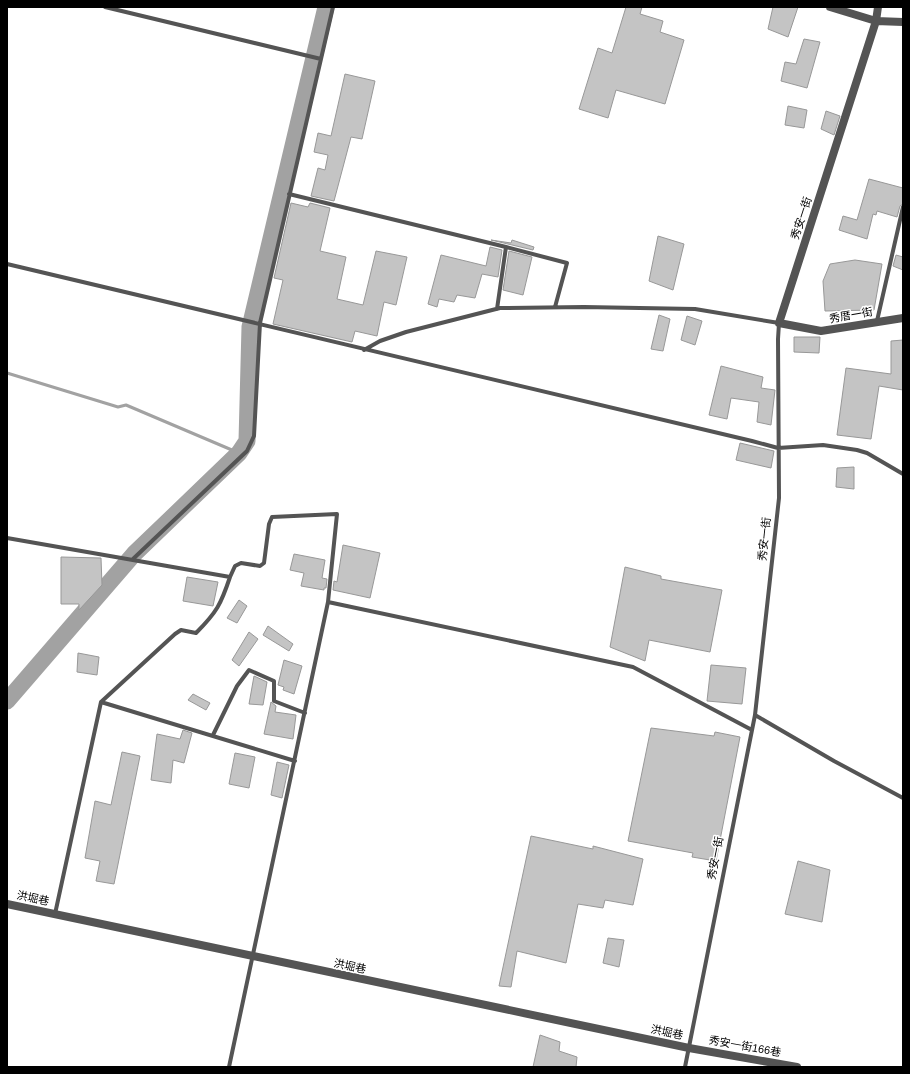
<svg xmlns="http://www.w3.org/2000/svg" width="910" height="1074" font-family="Arial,'Noto Sans TC',sans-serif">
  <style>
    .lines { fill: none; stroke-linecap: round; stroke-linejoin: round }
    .stream { stroke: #a2a2a2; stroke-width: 3 }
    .river { stroke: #a2a2a2; stroke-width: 17 }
    .building { fill: #c4c4c4; stroke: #989898 }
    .service { stroke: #545454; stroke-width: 4 }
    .tertiary { stroke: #545454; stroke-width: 8 }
    .labels { text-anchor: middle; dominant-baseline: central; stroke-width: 3; stroke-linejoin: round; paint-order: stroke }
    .street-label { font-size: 11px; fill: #000; stroke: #fff }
  </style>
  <rect width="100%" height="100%" fill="#fff"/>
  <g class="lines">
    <path class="stream" d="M 7,373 L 118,407 L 126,405 L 239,453"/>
    <path class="river" d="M 7,701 L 134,554 L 239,453 L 247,441 L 250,327 L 326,7"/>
  </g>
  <path class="building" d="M 626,7 L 642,7 L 640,14 L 663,21 L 660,32 L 684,40 L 665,104 L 616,90 L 608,118 L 579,109 L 598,48 L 612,53 Z
    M 773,7 L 798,7 L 788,37 L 768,29 Z
    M 804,39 L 820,42 L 807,88 L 781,81 L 785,62 L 796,64 Z
    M 345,74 L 375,81 L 362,139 L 351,137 L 334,201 L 311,196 L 318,168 L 325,170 L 328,155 L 314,152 L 318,133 L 331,136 Z
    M 788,106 L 807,110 L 804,128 L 785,125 Z
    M 826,111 L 840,116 L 834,135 L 821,129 Z
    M 869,179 L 903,188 L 903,204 L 900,206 L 897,217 L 877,211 L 876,215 L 873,214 L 867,239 L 839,230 L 843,216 L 857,220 Z
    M 291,203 L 308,207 L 310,203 L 330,208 L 320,251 L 346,257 L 337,299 L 363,305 L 376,251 L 407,257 L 396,305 L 384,302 L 377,336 L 355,331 L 352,342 L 273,324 L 283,280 L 274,278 Z
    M 658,236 L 684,244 L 673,290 L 649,281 Z
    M 491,240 L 511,243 L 512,240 L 534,247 L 533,250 Z
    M 490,247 L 502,250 L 498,277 L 482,274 L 475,298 L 457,295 L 454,302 L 439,299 L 437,307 L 428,304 L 441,255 L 486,266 Z
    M 509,251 L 532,257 L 523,295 L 503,290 Z
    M 896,255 L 903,257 L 903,270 L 893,266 Z
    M 855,260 L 882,264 L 874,310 L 825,311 L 823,281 L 830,264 Z
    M 659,315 L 670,319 L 663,351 L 651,349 Z
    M 687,316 L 702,321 L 695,345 L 681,340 Z
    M 794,337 L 820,337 L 819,353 L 794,352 Z
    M 903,340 L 903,390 L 879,386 L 871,439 L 837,435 L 846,368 L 891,374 L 891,341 Z
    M 721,366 L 763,377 L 761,388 L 775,390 L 771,425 L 757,422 L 759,402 L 731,398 L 727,419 L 709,415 Z
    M 740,443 L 774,451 L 771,468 L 736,460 Z
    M 854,467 L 854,489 L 836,487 L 837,468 Z
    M 343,545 L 380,553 L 370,598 L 333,590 L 334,581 L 337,582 Z
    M 294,554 L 325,560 L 322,578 L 327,579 L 326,588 L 324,588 L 324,590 L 301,586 L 304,573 L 290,570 Z
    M 61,557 L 101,558 L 102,585 L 79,610 L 79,604 L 61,604 Z
    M 625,567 L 661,576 L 661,579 L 722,590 L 710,652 L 649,640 L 645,661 L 610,647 Z
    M 187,577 L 218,582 L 213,606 L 183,601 Z
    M 239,600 L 247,606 L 237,623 L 227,618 Z
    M 268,626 L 293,644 L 289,651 L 263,635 Z
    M 249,632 L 258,639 L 239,666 L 232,660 Z
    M 78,653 L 99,657 L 97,675 L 77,672 Z
    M 284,660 L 302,666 L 294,694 L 283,690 L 284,687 L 278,685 Z
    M 711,665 L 746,668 L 742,704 L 707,701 Z
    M 254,676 L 267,682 L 263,705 L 249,704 Z
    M 193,694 L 210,703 L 206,710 L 188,700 Z
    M 271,702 L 276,706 L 275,712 L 296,715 L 293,739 L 264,734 Z
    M 651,728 L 714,736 L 715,732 L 740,737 L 716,861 L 692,857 L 693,853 L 628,841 Z
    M 183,730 L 192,733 L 184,763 L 173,760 L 171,783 L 151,780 L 157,734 L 180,739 Z
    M 122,752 L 140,756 L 114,884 L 96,881 L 100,861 L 85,858 L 95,801 L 111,805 Z
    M 235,753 L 255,757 L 249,788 L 229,784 Z
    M 277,762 L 289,765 L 282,798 L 271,795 Z
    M 531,836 L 593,849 L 593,846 L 643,859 L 633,905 L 605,900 L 603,908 L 578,904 L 566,963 L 517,951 L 511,987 L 499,986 Z
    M 798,861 L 830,870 L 822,922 L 785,914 Z
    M 608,938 L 624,940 L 619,967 L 603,963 Z
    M 540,1035 L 560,1042 L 559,1051 L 577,1057 L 576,1067 L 533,1067 Z"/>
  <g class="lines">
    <path class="service" d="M 105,7 L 321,59
      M 289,194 L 506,247 L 497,309
      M 506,247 L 567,263 L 555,307
      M 7,264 L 752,441 L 778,448 L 823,445 L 857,450 L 867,453 L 903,474
      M 877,321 L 903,207
      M 364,350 L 380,341 L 406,332 L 500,308 L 584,307 L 695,309 L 779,323 L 778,339 L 779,498 L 755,715 L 685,1067
      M 7,538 L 230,577 L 235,566 L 241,563 L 260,566 L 264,563 L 269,524 L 272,517 L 337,514 L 328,602 L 229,1067
      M 133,559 L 247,451 L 254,436 L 260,323 L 333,7
      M 328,602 L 633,667 L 752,730
      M 101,702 L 295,761
      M 755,715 L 834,761 L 903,798
      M 213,735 L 237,686 L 249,670 L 274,681 L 274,701 L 305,713
      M 55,914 L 101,702 L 175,634 L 181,630 L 196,633 C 217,612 221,604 230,577"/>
    <path class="tertiary" d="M 830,7 L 876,21 L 903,22
      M 878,7 L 876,21 L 779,323 L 821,331 L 903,318
      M 7,904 L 689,1048 L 797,1067"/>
  </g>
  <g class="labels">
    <g class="street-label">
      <text transform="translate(801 218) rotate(-72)">秀安一街</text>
      <text transform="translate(851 315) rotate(-10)">秀厝一街</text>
      <text transform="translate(764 539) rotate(-84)">秀安一街</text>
      <text transform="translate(715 858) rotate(-79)">秀安一街</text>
      <text transform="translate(33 898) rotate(12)">洪堀巷</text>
      <text transform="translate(350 966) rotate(12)">洪堀巷</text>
      <text transform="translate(667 1032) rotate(12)">洪堀巷</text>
      <text transform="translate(745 1046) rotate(10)">秀安一街166巷</text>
    </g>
  </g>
  <rect width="910" height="1074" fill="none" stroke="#000000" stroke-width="16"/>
</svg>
